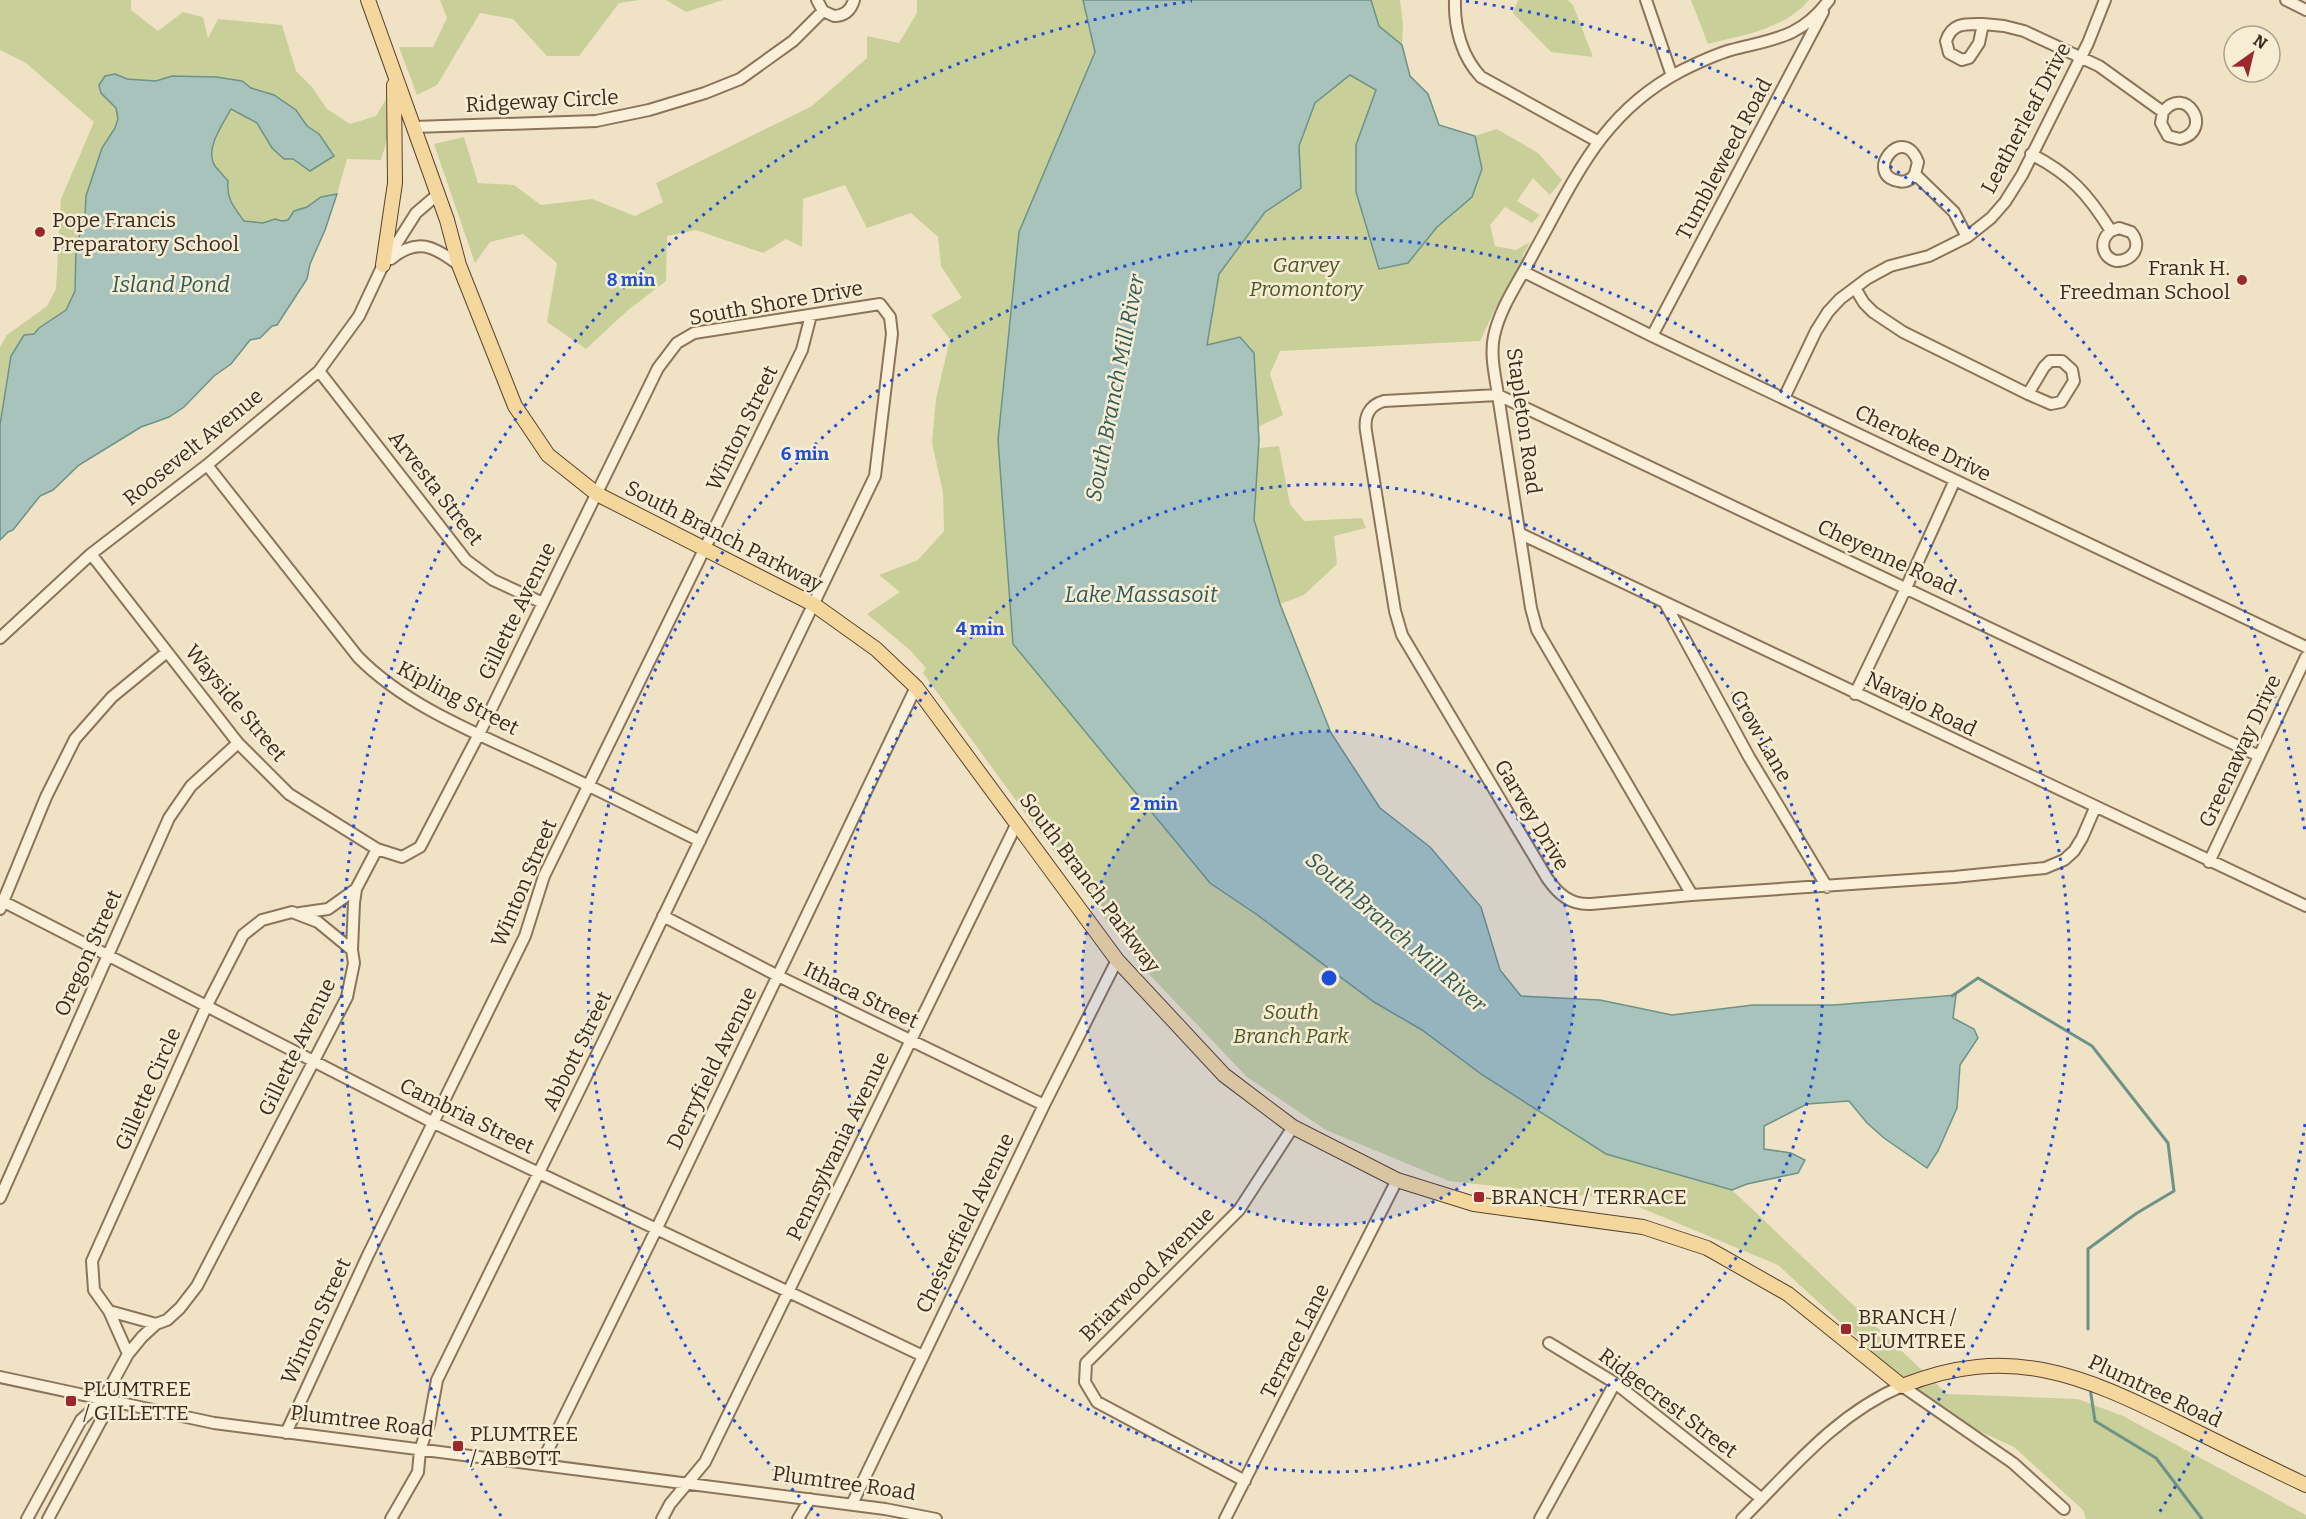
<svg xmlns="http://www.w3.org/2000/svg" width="2306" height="1519" font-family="Bitter,serif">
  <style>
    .green { fill: #c9cf99 }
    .water { fill: #a7c3bb; stroke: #6d9288; stroke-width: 1.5 }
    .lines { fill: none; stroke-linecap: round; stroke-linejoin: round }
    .stream { stroke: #6d9288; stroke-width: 3 }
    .minor-casing { stroke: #8c745a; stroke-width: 14 }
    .major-casing { stroke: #5a422f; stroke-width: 16 }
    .minor { stroke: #faf0d9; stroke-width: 10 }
    .major { stroke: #f4d79d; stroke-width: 14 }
    .ring { fill: none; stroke: #1d4ed8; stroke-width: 3; stroke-dasharray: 3 6 }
    .poi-dot { fill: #9d282b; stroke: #f7edd5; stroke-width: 2 }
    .labels { text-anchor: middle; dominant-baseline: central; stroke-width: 5; stroke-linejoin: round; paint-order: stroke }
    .street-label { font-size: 21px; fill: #3c2c1f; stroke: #f7edd5 }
    .poi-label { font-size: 21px; fill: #3c2c1f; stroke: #f7edd5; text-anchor: start }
    .park-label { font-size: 21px; font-style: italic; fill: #4c5925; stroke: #f7edd5 }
    .water-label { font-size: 22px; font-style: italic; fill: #2e5c58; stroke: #f7edd5 }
    .centre { fill: #1d4ed8; stroke: #f7edd5; stroke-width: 3 }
    .ring-label { font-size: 18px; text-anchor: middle; font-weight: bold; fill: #1d4ed8; stroke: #f7edd5; stroke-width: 5; stroke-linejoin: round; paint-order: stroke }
  </style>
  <rect width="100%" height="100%" fill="#f0e3c5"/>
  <path class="green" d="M 0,0 L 131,0 L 131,10 L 158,31 L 183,12 L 203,17 L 208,38 L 218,19 L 282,25 L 296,71 L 312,87 L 327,109 L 350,124 L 376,116 L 386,99 L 388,137 L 381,160 L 347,159 L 337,194 L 321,197 L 307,207 L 294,211 L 288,220 L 282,221 L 275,219 L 263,223 L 244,221 C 234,206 227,199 228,181 C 224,176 218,171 215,166 C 204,149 223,124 231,109 L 257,123 L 272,148 L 284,159 L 319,134 L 307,126 L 296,110 L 274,95 L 251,88 L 242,81 L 216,77 L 172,76 L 156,81 L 127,79 L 115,74 L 101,93 L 116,108 L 118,119 L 115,128 L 102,148 L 86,196 L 85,216 L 76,248 L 75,291 L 66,310 L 39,328 L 34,334 L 0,425 L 0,347 L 7,335 L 47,306 L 56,289 L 61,199 L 94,122 L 26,63 L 0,50 Z
    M 440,0 L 640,0 L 619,3 L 579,56 L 547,56 L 513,19 L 480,13 L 437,85 L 417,95 L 399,47 L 433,47 L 447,18 Z
    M 666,0 L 723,0 L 686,12 Z
    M 917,0 L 1083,0 L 1095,52 L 1019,232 L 998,440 L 1013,644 L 1210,883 L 1256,914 L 1374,1002 L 1423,1030 L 1481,1074 L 1606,1154 L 1732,1190 L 1947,1394 L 2078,1399 L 2123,1416 L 2306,1515 L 2306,1519 L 2086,1519 L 2083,1510 L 2014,1447 L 1939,1413 L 1778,1265 L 1622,1200 L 1449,1181 L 1326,1130 L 1247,1077 L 1145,970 L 1039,832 L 923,673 L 926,668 L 911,651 L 867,614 L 900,592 L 879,575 L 918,560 L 944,531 L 943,492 L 932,443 L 936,399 L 950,339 L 931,315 L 962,298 L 941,266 L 938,237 L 911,213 L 867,228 L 845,185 L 803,199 L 802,247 L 786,239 L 763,253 L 696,230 L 667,236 L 666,281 L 627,311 L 586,349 L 547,322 L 557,263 L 523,234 L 490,242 L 475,263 L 434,144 L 464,137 L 478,183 L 514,185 L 541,205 L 592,199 L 635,216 L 663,202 L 656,183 L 812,106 L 867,58 L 867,36 L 899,43 L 917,13 Z
    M 1371,0 L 1400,0 L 1403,24 L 1402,45 L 1379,26 Z
    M 1518,0 L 1568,0 L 1573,5 L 1593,57 L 1551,52 L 1513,13 Z
    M 1691,0 L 1809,0 C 1785,29 1743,35 1708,44 Z
    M 1350,75 L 1376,90 L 1356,145 L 1408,263 L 1437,227 L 1472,197 L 1482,169 L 1475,136 L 1497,129 L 1538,153 L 1562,180 L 1550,195 L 1533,178 L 1517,201 L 1540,215 L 1532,223 L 1505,207 L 1490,225 L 1495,246 L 1516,250 L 1530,242 L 1522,257 L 1527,260 L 1494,311 L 1480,341 L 1280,351 L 1270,374 L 1283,415 L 1258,427 L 1254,353 L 1207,345 L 1219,274 L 1265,212 L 1301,188 L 1299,146 L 1315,103 Z
    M 1279,446 L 1290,504 L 1304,521 L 1362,518 L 1366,528 L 1334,536 L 1337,564 L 1304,595 L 1280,604 L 1254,520 L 1259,448 Z"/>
  <path class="water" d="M 1083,0 L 1371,0 L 1379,26 L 1402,45 L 1410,76 L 1428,94 L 1439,125 L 1475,136 L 1482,169 L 1472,197 L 1437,227 L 1408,263 L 1379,269 L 1356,192 L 1356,145 L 1376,90 L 1350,75 L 1315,103 L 1299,146 L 1301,188 L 1265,212 L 1219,274 L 1207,345 L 1240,337 L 1254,353 L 1259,440 L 1254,520 L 1280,604 L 1331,733 L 1380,808 L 1430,847 L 1481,907 L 1500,970 L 1521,996 L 1600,1000 L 1672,1015 L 1753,1005 L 1834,1005 L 1956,995 L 1953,1018 L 1974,1029 L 1978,1038 L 1960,1065 L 1957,1108 L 1938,1151 L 1927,1168 L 1884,1138 L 1867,1123 L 1849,1101 L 1807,1104 L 1764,1126 L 1764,1149 L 1791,1153 L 1805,1160 L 1798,1173 L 1747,1184 L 1732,1190 L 1606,1154 L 1481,1074 L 1422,1030 L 1374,1002 L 1256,914 L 1210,883 L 1013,644 L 998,440 L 1019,232 L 1095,52 Z
    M 115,74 L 127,79 L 156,81 L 172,76 L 216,77 L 242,81 L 251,88 L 274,95 L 296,110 L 307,126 L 319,134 L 334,156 L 310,171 L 293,159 L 284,159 L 272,148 L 257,123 L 231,109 C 223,124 204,149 215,166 C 219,171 224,176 228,181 C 226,199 234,207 244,221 L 263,223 L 275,219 L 282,221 L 288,220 L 294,211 L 307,207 L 321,197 L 337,194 L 325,230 L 310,264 L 307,279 L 277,325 L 272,326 L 260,338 L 250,340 L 231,364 L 214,376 L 184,407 L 169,417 L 141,427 L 79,465 L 53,490 L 40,496 L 13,530 L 8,532 L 0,540 L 0,425 L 11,356 L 24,335 L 34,334 L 39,328 L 66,310 L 75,291 L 76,248 L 85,216 L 86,196 L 102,148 L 115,128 L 118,119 L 116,108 L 101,93 L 99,85 L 105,76 Z"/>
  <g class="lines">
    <path class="stream" d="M 1952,996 L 1978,978 L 2092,1046 L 2168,1143 L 2174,1191 L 2137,1213 L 2088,1249 L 2088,1329
      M 2090,1388 L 2095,1421 L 2156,1458 L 2202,1519"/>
    <g class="minor-casing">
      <path id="minor" d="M 817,0 L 823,11 L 834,16 C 845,16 851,10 854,0
        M 1455,0 C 1454,28 1462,57 1481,77 L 1597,141
        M 1646,0 L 1672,76
        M 2286,0 L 2306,10
        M 1983,24 C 1967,24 1952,22 1946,41 L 1949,53 L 1962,60 L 1969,58 L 1979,43 L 1983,24 L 2004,26 L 2024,31 L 2099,66 L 2163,112 C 2185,83 2215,130 2180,139 L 2168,136 L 2161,123 L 2163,112
        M 414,127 L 596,121 L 649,110 L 705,93 L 740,79 L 793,41 L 823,11
        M 2031,154 C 2070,174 2088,194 2111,231 L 2119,228 L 2131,232 C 2143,246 2133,261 2116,261 C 2101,257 2099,240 2111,231
        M 1915,174 L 1918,162 C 1903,122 1863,174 1898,181 C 1905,183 1911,180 1915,174 L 1954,212 L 1967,237
        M 391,259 C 417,237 434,246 459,265
        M 1524,272 L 1652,336 L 2306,647
        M 1855,288 L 1864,303 L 1873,312 L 1903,332 L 2028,394 L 2044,367 L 2050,361 L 2062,361 L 2072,370 L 2074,381 L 2061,402 L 2051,404 L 2028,394
        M 1652,336 L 1823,12
        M 319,371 L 466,560 L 493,580 L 543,603
        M 1784,398 L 1816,331 L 1828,312 L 1840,299 L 1868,278 L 1890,266 L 1929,256 L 1967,237 L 1991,218 L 2005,202 L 2022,175 L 2088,43 L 2105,0
        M 207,465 L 358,657 C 408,708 483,736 547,766 C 599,790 649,816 700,841
        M 1521,534 L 2306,906
        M 91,554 L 238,743 L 289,794 L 377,849
        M 1665,603 L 1749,757 L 1827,887
        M 0,638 L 91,554 L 207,465 L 319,371 L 359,316 L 383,265 L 416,213 L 437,195
        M 1855,694 L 1906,588 L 1955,480
        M 2095,808 L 2082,838 L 2074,851 L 2064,860 L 2045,868 L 1954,877 L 1692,895 L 1591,904 C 1570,905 1558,894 1547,878 L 1402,635 L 1395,611 L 1366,431 C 1364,417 1369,405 1384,401 L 1498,395 L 2259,756
        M 2209,862 L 2306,657
        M 1692,895 L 1537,630 L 1531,608 L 1498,395 C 1495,375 1490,355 1494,336 C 1500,307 1520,280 1533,254 C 1575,179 1601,113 1681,71 C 1697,63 1714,55 1731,50 C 1773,39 1801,38 1829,0
        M 0,900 L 434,1123 L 923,1356
        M 0,909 L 46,797 L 75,739 L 112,697 L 167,652
        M 300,913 L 328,909 L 356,889
        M 663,916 L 778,976 L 1044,1105
        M 0,1198 L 169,818 L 191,786 L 238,743
        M 109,1311 L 128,1354
        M 156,1324 L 109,1311 L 94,1290 L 92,1261 L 206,1007 L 243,935 L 262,920 L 292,912 L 318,922 L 352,950
        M 1549,1343 L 1615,1383 L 1762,1499
        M 0,1377 L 214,1423 L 885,1509 L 936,1519
        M 286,1433 L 368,1255 L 525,936 L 544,876 L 802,350 L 811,315
        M 541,1464 L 656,1230 L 916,687
        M 1245,1481 L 1097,1402 L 1085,1382 L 1086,1363 L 1239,1210 L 1293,1127
        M 852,1504 L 1044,1105 L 1117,960
        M 27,1519 L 81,1420 L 103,1400 L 128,1354 L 142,1337 L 156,1324 L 167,1320 L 180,1308 L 197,1286 L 347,997 L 354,963 L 352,950 L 354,903 L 356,889 L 377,849 L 402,857 L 420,847 L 479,734 L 658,368 L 677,343 L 694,333 L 880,304 L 890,317 L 892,334 L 875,476 L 603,1042 L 437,1380 L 429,1424 L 420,1450 L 418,1472 L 391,1519
        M 48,1519 L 103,1417 L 103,1400
        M 662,1519 L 670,1504 L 705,1462 L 1017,823
        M 798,1519 L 810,1499
        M 1225,1519 L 1397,1180
        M 1540,1519 L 1615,1383
        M 1742,1519 C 1791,1470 1836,1414 1902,1386 L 2013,1463 L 2064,1509"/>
    </g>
    <g class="major-casing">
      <path id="major" d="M 368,0 L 447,220 L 459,265 L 515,406 L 548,455 L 597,494 L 813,604 L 876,649 L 916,687 L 1117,960 L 1224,1075 L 1293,1127 L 1397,1180 L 1474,1204 L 1643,1227 L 1707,1248 L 1788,1294 L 1902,1386 C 2010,1343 2082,1375 2179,1423 C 2221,1444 2264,1465 2306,1485
        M 383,265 L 395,183 L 394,85"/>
    </g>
    <use href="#minor" class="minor"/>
    <use href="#major" class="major"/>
  </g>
  <circle cx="1329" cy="978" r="247" fill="#1d4ed8" fill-opacity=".12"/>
  <g class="ring">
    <circle cx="1329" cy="978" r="247"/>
    <circle cx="1329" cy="978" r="494"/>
    <path d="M819 1516A741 741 0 1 1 1839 1516"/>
    <path d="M2305 1124A987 987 0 0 1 2157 1516M501 1516A987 987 0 0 1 1192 1M1466 1A987 987 0 0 1 2305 832"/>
  </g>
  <g class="poi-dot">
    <circle cx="40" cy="232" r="6"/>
    <circle cx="2242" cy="280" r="6"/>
    <rect x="1473" y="1191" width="12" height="12" rx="3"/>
    <rect x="1840" y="1323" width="12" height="12" rx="3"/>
    <rect x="65" y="1395" width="12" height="12" rx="3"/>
    <rect x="452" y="1440" width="12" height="12" rx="3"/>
  </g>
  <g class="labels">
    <g class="street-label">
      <text transform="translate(542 101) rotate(-3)">Ridgeway Circle</text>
      <text transform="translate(2026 118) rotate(-62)">Leatherleaf Drive</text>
      <text transform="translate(1724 159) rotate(-62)">Tumbleweed Road</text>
      <text transform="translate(776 303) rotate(-10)">South Shore Drive</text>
      <text transform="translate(1524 421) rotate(82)">Stapleton Road</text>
      <text transform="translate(742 428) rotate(-64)">Winton Street</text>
      <text transform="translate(1923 443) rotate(26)">Cherokee Drive</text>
      <text transform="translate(193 447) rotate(-39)">Roosevelt Avenue</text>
      <text transform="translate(436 488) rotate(52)">Arvesta Street</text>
      <text transform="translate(724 536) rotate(27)">South Branch Parkway</text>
      <text transform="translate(1887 557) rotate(25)">Cheyenne Road</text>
      <text transform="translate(517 611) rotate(-64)">Gillette Avenue</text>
      <text transform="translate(458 698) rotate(28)">Kipling Street</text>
      <text transform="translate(236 703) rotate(50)">Wayside Street</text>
      <text transform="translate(1921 704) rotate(26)">Navajo Road</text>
      <text transform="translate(1761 736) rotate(60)">Crow Lane</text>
      <text transform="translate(2240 751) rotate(-65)">Greenaway Drive</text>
      <text transform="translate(1532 815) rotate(59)">Garvey Drive</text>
      <text transform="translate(524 883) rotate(-67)">Winton Street</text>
      <text transform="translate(1090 883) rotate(53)">South Branch Parkway</text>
      <text transform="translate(88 953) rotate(-66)">Oregon Street</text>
      <text transform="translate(861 995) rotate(26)">Ithaca Street</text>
      <text transform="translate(297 1047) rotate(-64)">Gillette Avenue</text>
      <text transform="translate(577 1051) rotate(-64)">Abbott Street</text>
      <text transform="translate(712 1068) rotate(-64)">Derryfield Avenue</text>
      <text transform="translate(148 1089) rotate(-66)">Gillette Circle</text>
      <text transform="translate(467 1116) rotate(26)">Cambria Street</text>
      <text transform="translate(838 1146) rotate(-64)">Pennsylvania Avenue</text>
      <text transform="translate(965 1223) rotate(-64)">Chesterfield Avenue</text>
      <text transform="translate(1147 1274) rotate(-45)">Briarwood Avenue</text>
      <text transform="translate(316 1321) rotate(-65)">Winton Street</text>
      <text transform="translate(1295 1341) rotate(-63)">Terrace Lane</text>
      <text transform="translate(2155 1391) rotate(25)">Plumtree Road</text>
      <text transform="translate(1668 1403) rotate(37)">Ridgecrest Street</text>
      <text transform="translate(362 1421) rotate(7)">Plumtree Road</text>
      <text transform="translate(844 1483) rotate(8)">Plumtree Road</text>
    </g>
    <g class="poi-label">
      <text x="52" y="220">Pope Francis<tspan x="52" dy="24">Preparatory School</tspan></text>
      <text x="2230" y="268" text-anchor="end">Frank H.<tspan x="2230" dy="24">Freedman School</tspan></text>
      <text x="1491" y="1197">BRANCH / TERRACE</text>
      <text x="1858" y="1317">BRANCH /<tspan x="1858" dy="24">PLUMTREE</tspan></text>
      <text x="83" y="1389">PLUMTREE<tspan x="83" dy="24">/ GILLETTE</tspan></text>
      <text x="470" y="1434">PLUMTREE<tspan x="470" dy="24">/ ABBOTT</tspan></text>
    </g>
    <g class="park-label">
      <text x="1306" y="265">Garvey<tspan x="1306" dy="24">Promontory</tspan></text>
      <text x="1291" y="1012">South<tspan x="1291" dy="24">Branch Park</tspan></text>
    </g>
    <g class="water-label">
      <text x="171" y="284">Island Pond</text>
      <text transform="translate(1115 388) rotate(-79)">South Branch Mill River</text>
      <text x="1141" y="594">Lake Massasoit</text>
      <text transform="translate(1396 932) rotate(41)">South Branch Mill River</text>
    </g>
  </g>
  <circle cx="1329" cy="978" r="9" class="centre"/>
  <g class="ring-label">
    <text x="631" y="286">8 min</text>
    <text x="805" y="460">6 min</text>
    <text x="980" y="635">4 min</text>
    <text x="1154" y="810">2 min</text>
  </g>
  <g transform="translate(2252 54) rotate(34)"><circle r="28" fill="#f7edd5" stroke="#aca08c" stroke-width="1.5"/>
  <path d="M0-4.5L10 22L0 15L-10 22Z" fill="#9d282b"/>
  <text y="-9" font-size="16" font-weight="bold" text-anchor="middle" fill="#3c2c1f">N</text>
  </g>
</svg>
